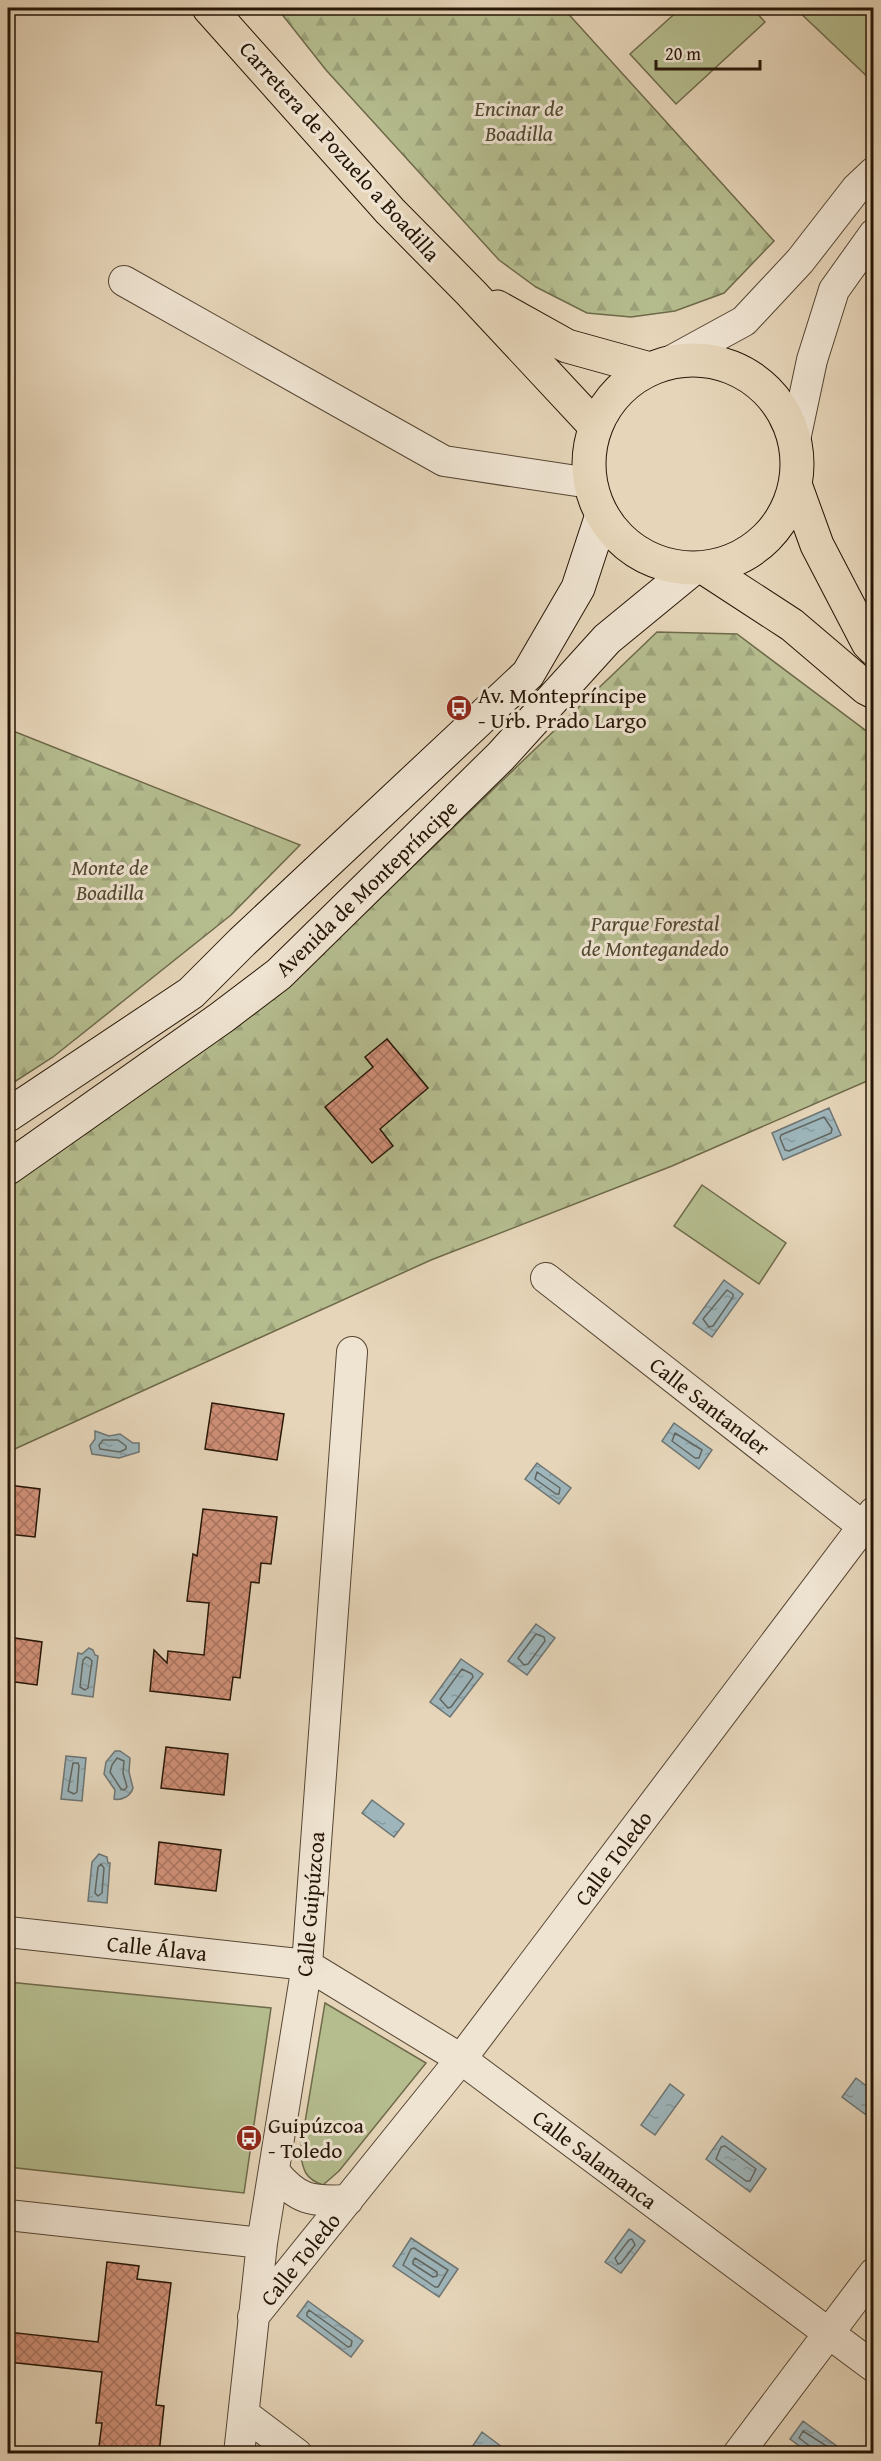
<svg xmlns="http://www.w3.org/2000/svg" width="881" height="2461" font-family="'Gentium Book Plus',serif">
  <style>
    .green { fill: #b5bd8f; stroke: #6e6a4a; stroke-width: 1.5 }
    .forest { fill: url(#forest-firs); stroke: #6e6a4a; stroke-width: 1.5 }
    .water { fill: url(#water-ripples); stroke: #6d7573; stroke-width: 1.5 }
    .lines { fill: none; stroke-linecap: round; stroke-linejoin: round }
    .shore { stroke: #626660; stroke-width: 1.5 }
    .building { fill: url(#building-cross-hatch); stroke: #261606; stroke-width: 1.5 }
    .street-casing { stroke: #564633; stroke-width: 32 }
    .secondary-casing { stroke: #261606; stroke-width: 35 }
    .primary-casing { stroke: #261606; stroke-width: 35 }
    .street { stroke: #efe4d2; stroke-width: 30 }
    .secondary { stroke: #efe4d2; stroke-width: 33 }
    .primary { stroke: #e6d5b9; stroke-width: 33 }
    .labels { text-anchor: middle; dominant-baseline: central; stroke-width: 6; stroke-linejoin: round; paint-order: stroke }
    .park-label { font-size: 22px; font-style: italic; fill: #51482f; stroke: #efe4d2 }
    .street-label { font-size: 22px; fill: #261606; stroke: #efe4d2 }
    .poi-label { font-size: 22px; fill: #261606; stroke: #efe4d2; text-anchor: start }
  </style>
  <defs>
    <pattern id="forest-firs" width="22" height="20" patternUnits="userSpaceOnUse" patternTransform="scale(1.5)"><rect width="22" height="20" fill="#b5bd8f"/><path d="M5 1l3.5 6h-7zM16 11l3.5 6h-7z" fill="#9ca27a"/></pattern>
    <pattern id="water-ripples" width="26" height="14" patternUnits="userSpaceOnUse" patternTransform="scale(1.5)"><rect width="26" height="14" fill="#9db5bb"/><path d="M2 4q2-2 4 0t4 0M15 11q2-2 4 0t4 0" fill="none" stroke="#879b9f"/></pattern>
    <pattern id="building-cross-hatch" width="8" height="8" patternUnits="userSpaceOnUse" patternTransform="scale(1.5)"><rect width="8" height="8" fill="#d19179"/><path d="M0 0l8 8M0 8l8-8" fill="none" stroke="#a97561"/></pattern>
  </defs>
  <rect width="100%" height="100%" fill="#e6d5b9"/>
  <filter id="stains"><feTurbulence type="fractalNoise" baseFrequency=".00333" numOctaves="4"/><feColorMatrix values="0 0 0 0 .2 0 0 0 0 .09 0 0 0 0 .02 0 0 0 .5 -.17"/></filter>
  <radialGradient id="worn" r=".72"><stop offset=".6" stop-color="#630" stop-opacity="0"/><stop offset="1" stop-color="#630" stop-opacity=".3"/></radialGradient>
  <path class="green" d="M 681,8 L 752,8 L 765,22 L 676,104 L 630,54 Z
    M 795,8 L 873,8 L 873,82 Z
    M 702,1185 L 786,1243 L 759,1284 L 674,1226 Z
    M 8,1982 L 271,2008 L 244,2193 L 8,2167 Z
    M 325,2003 L 426,2063 L 339,2171 L 323,2185 C 305,2179 303,2170 300,2152 Z"/>
  <path class="forest" d="M 277,8 L 563,8 L 774,241 L 724,293 L 675,311 L 631,317 L 587,313 L 536,287 L 499,260 L 326,70 Z
    M 657,632 L 737,634 L 873,736 L 874,1078 L 672,1166 L 431,1260 L 8,1452 L 8,1181 L 279,995 Z
    M 8,729 L 300,845 L 231,915 L 53,1057 L 8,1086 Z"/>
  <path class="water" d="M 829,1108 L 841,1135 L 783,1160 L 772,1133 Z
    M 724,1280 L 743,1294 L 712,1337 L 693,1323 Z
    M 674,1423 L 712,1450 L 699,1469 L 662,1441 Z
    M 95,1431 L 109,1436 L 120,1434 L 133,1443 L 139,1443 L 139,1452 L 119,1458 L 92,1454 L 90,1446 L 95,1439 Z
    M 537,1463 L 571,1488 L 559,1504 L 525,1479 Z
    M 536,1624 L 555,1638 L 527,1675 L 508,1661 Z
    M 89,1648 L 93,1650 L 95,1655 L 98,1656 L 93,1697 L 72,1694 L 78,1653 L 82,1654 Z
    M 461,1659 L 483,1674 L 450,1717 L 430,1702 Z
    M 115,1751 L 120,1751 L 130,1758 L 129,1772 L 133,1788 C 131,1796 121,1801 114,1799 L 115,1790 L 104,1774 L 106,1762 Z
    M 66,1756 L 86,1758 L 82,1801 L 61,1799 Z
    M 372,1800 L 404,1824 L 394,1837 L 362,1813 Z
    M 99,1854 L 107,1857 L 108,1863 L 110,1863 L 107,1903 L 88,1901 L 92,1862 Z
    M 856,2078 L 873,2091 L 873,2120 L 842,2097 Z
    M 670,2084 L 684,2095 L 655,2135 L 641,2125 Z
    M 722,2136 L 766,2169 L 750,2192 L 706,2159 Z
    M 629,2229 L 645,2241 L 621,2273 L 605,2262 Z
    M 411,2238 L 458,2269 L 439,2297 L 393,2266 Z
    M 308,2301 L 363,2341 L 351,2357 L 297,2316 Z
    M 803,2421 L 838,2447 L 833,2453 L 809,2453 L 790,2439 Z
    M 482,2432 L 510,2453 L 481,2453 L 472,2447 Z"/>
  <g class="lines">
    <path class="shore" d="M 824,1117 L 832,1129 L 831,1133 L 789,1151 L 785,1150 L 780,1138 L 781,1135 Z
      M 727,1290 L 733,1294 L 733,1297 L 713,1326 L 709,1327 L 703,1319 Z
      M 675,1433 L 702,1450 L 699,1458 L 695,1458 L 672,1441 Z
      M 103,1440 L 118,1440 L 126,1446 L 126,1449 L 120,1452 L 100,1449 L 99,1445 Z
      M 537,1472 L 560,1488 L 559,1494 L 556,1494 L 535,1479 Z
      M 536,1634 L 544,1637 L 545,1641 L 528,1664 L 524,1665 L 518,1658 Z
      M 86,1657 L 89,1658 L 92,1661 L 88,1688 L 85,1690 L 80,1687 L 83,1660 Z
      M 462,1669 L 472,1674 L 473,1677 L 451,1707 L 448,1708 L 440,1699 Z
      M 117,1758 L 124,1761 L 123,1773 L 127,1787 L 124,1790 L 121,1789 L 110,1772 L 112,1765 Z
      M 73,1763 L 78,1763 L 79,1766 L 77,1792 L 74,1794 L 68,1791 Z
      M 101,1864 L 104,1868 L 102,1893 L 98,1896 L 95,1893 L 98,1867 Z
      M 725,2146 L 756,2169 L 750,2181 L 746,2181 L 716,2159 L 721,2147 Z
      M 632,2239 L 635,2245 L 621,2263 L 618,2264 L 615,2258 L 629,2240 Z
      M 414,2248 L 448,2270 L 438,2287 L 435,2287 L 403,2265 L 411,2249 Z
      M 415,2258 L 437,2272 L 437,2276 L 433,2277 L 413,2264 L 413,2261 Z
      M 309,2310 L 352,2341 L 351,2346 L 348,2347 L 307,2316 L 307,2313 Z
      M 812,2454 L 811,2447 L 799,2438 L 803,2431 L 828,2447 L 829,2454"/>
  </g>
  <path class="building" d="M 387,1039 L 428,1088 L 380,1129 L 393,1146 L 372,1163 L 325,1107 L 373,1067 L 365,1057 Z
    M 212,1403 L 284,1414 L 277,1460 L 205,1449 Z
    M 8,1485 L 40,1489 L 35,1537 L 8,1534 Z
    M 203,1509 L 277,1517 L 271,1564 L 261,1563 L 259,1583 L 251,1582 L 240,1678 L 233,1677 L 230,1700 L 150,1691 L 154,1650 L 167,1663 L 168,1651 L 204,1655 L 209,1603 L 187,1601 L 193,1554 L 197,1556 Z
    M 8,1637 L 42,1642 L 37,1685 L 8,1681 Z
    M 166,1747 L 228,1754 L 224,1795 L 161,1788 Z
    M 159,1842 L 221,1850 L 216,1891 L 155,1884 Z
    M 107,2262 L 139,2266 L 137,2279 L 171,2283 L 156,2405 L 164,2406 L 159,2454 L 98,2454 L 102,2423 L 96,2423 L 102,2372 L 8,2362 L 8,2332 L 98,2342 Z"/>
  <g class="lines">
    <g class="street-casing">
      <path id="street" d="M 124,281 L 444,461 L 590,483
        M 669,362 L 744,321 L 800,261 L 856,189 L 874,172
        M 795,440 L 812,360 L 834,290 L 874,234
        M 546,1278 L 874,1535
        M 8,1932 L 307,1965 L 461,2059 L 874,2367
        M 274,2171 C 297,2200 311,2202 348,2200
        M 8,2215 L 262,2243
        M 253,2317 L 461,2059 L 874,1512
        M 244,2414 L 297,2454
        M 239,2454 L 262,2243 L 307,1965 L 352,1352
        M 738,2454 L 874,2273"/>
    </g>
    <g class="secondary-casing">
      <path id="secondary" d="M 8,1115 L 191,993 L 242,942 L 528,674 L 578,588 L 602,515
        M 8,1168 L 221,1018 L 279,974 L 501,756 L 607,639 L 691,570"/>
    </g>
    <g class="primary-casing">
      <path id="primary" d="M 209,8 L 390,211 L 471,293 L 595,426
        M 497,307 L 567,346 L 650,369
        M589 464a104 104 0 1 1 208 0a104 104 0 1 1-208 0Z
        M 796,487 L 817,545 L 868,643 L 874,649
        M 706,569 L 792,625 L 866,688 L 874,692"/>
    </g>
    <use href="#street" class="street"/>
    <use href="#secondary" class="secondary"/>
    <use href="#primary" class="primary"/>
  </g>
  <defs>
    <g id="bus-disc" transform="scale(1.35)"><circle r="9.5" fill="#8f2418" stroke="#efe4d2"/><path d="M-5-6H5V4H4V6H2V4H-2V6H-4V4H-5ZM-3.5-4V0h7V-4ZM-3.5 1.2v1.5H-2V1.2ZM2 1.2v1.5H3.5V1.2Z" fill="#fff"/></g>
  </defs>
  <g fill-rule="evenodd">
    <use href="#bus-disc" x="459" y="708"/>
    <use href="#bus-disc" x="249" y="2138"/>
  </g>
  <g class="labels">
    <g class="park-label">
      <text x="519" y="108">Encinar de<tspan x="519" dy="25">Boadilla</tspan></text>
      <text x="110" y="867">Monte de<tspan x="110" dy="25">Boadilla</tspan></text>
      <text x="655" y="923">Parque Forestal<tspan x="655" dy="25">de Montegandedo</tspan></text>
    </g>
    <g class="street-label">
      <text transform="translate(340 151) rotate(48)">Carretera de Pozuelo a Boadilla</text>
      <text transform="translate(366 888) rotate(-44)">Avenida de Montepríncipe</text>
      <text transform="translate(710 1406) rotate(38)">Calle Santander</text>
      <text transform="translate(613 1858) rotate(-53)">Calle Toledo</text>
      <text transform="translate(310 1904) rotate(-85)">Calle Guipúzcoa</text>
      <text transform="translate(157 1948) rotate(6)">Calle Álava</text>
      <text transform="translate(595 2159) rotate(37)">Calle Salamanca</text>
      <text transform="translate(300 2259) rotate(-51)">Calle Toledo</text>
    </g>
    <g class="poi-label">
      <text x="478" y="695">Av. Montepríncipe<tspan x="478" dy="25">- Urb. Prado Largo</tspan></text>
      <text x="268" y="2125">Guipúzcoa<tspan x="268" dy="25">- Toledo</tspan></text>
    </g>
  </g>
  <rect width="881" height="2461" fill="none" stroke="#e6d5b9" stroke-width="30"/>
  <rect x="9" y="9" width="863" height="2443" fill="none" stroke="#261606" stroke-width="3"/>
  <rect x="15" y="15" width="851" height="2431" fill="none" stroke="#261606" stroke-width="1.5"/>
  <path d="M656 60v9h104v-9" fill="none" stroke="#261606" stroke-width="3"/>
  <text x="665" y="60" font-size="18" fill="#261606" stroke="#efe4d2" stroke-width="4.5" paint-order="stroke">20 m</text>
  <rect width="100%" height="100%" filter="url(#stains)"/>
  <rect width="100%" height="100%" fill="url(#worn)"/>
</svg>
